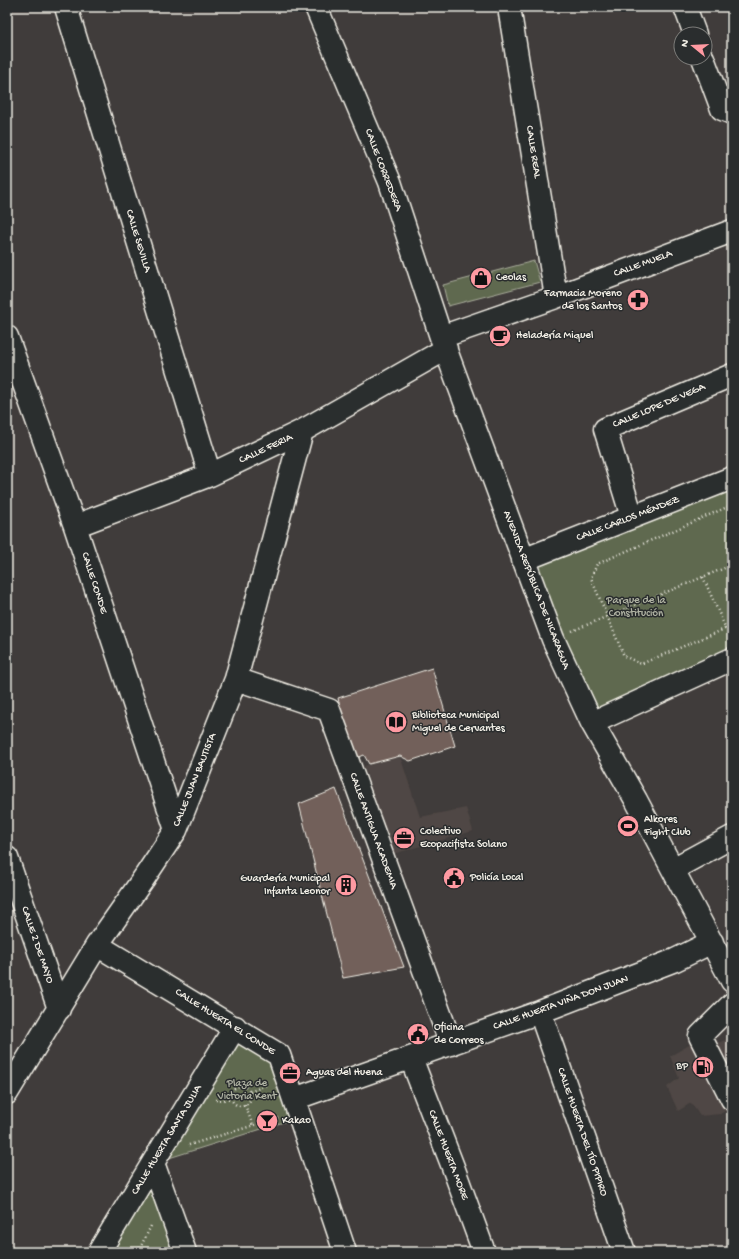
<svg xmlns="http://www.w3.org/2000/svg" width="739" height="1259" font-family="'Gochi Hand',sans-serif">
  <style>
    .built { fill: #4f4744 }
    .green { fill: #5f6950; stroke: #aaad9c }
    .building { fill: #72605a; stroke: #f4f1e8 }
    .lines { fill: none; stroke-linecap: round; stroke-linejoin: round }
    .minor-casing { stroke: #f4f1e8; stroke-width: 25 }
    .path { stroke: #f4f1e8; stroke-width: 2.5; stroke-dasharray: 1 3; stroke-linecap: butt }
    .minor { stroke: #2a2d2e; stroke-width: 22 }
    .labels { text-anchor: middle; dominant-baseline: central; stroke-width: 3; stroke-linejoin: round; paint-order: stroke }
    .street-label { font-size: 11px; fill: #f4f1e8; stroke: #2a2d2e }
    .poi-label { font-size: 11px; fill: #f4f1e8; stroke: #2a2d2e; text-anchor: start }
    .park-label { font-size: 11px; fill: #b1b4a4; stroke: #2a2d2e }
  </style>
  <rect width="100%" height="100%" fill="#403c3b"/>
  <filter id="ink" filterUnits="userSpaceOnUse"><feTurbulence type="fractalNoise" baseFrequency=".025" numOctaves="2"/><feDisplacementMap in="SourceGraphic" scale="8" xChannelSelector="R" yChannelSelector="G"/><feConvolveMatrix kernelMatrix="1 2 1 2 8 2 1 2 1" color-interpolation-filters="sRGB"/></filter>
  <g filter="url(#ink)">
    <path class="built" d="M 400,756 L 420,817 L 466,808 L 473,831 L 393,854 L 364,766 Z
      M 728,1039 L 732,1046 L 732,1107 L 720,1114 L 700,1116 L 691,1103 L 678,1111 L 667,1087 L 679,1078 L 670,1056 L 691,1044 L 697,1051 Z"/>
    <path class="green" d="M 534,261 L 540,282 L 448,306 L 443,285 Z
      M 732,478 L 732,658 L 593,719 L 523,560 Z
      M 235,1027 L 279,1055 L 300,1117 L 153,1163 L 185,1252 L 99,1252 Z"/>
    <path class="building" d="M 432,668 L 455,746 L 410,761 L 400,756 L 369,764 L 364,755 L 353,760 L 338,698 Z
      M 336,789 L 404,967 L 343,978 L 299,804 Z"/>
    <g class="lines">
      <g class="minor-casing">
        <path id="minor" d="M 66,7 L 210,475
          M 316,7 L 390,182 L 441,337 L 553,639 L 592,723 L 636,800 L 732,981
          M 509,7 L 556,297
          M 685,7 L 695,34
          M 703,58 L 722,109 L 732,113
          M 7,337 L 75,526 L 176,830
          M 441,337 L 556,297 L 732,231
          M 632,517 L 605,429 L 732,375
          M 75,526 L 210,475 L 302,431 L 446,349
          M 523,560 L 732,478
          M 236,679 L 329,710 L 451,1044
          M 592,723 L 732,659
          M 7,858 L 59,1009
          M 673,869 L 732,837
          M 97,945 L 279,1055 L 345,1252
          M 732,1004 L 700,1036 L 732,1099
          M 540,1012 L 624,1252
          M 411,1058 L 453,1167 L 484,1252
          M 7,1093 L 97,945 L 144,878 L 176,830 L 236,679 L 302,431
          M 294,1099 L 540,1012 L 675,960 L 712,942
          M 153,1163 L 185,1252
          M 99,1252 L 235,1027"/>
      </g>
      <path class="path" d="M 732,505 L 597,564 L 591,578 L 624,656 L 641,664 L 732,626
        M 703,577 L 726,629
        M 572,631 L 732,565
        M231 1096a10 10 0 1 1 20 0a10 10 0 1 1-20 0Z
        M 250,1092 L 266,1085
        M 216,1100 L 232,1099
        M 245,1105 L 253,1126
        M 189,1145 L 278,1118
        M 138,1252 L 151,1226"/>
      <use href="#minor" class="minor"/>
    </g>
  </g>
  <defs>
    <g id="shop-disc" transform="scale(1.15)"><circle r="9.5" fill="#ff9aa2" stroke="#2a2d2e"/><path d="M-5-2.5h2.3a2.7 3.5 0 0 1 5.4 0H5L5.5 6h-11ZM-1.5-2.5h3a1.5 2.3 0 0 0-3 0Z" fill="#111"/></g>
    <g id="pharmacy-disc" transform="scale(1.15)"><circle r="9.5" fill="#ff9aa2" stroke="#2a2d2e"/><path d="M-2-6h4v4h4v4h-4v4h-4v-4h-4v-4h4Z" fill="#111"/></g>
    <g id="cafe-disc" transform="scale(1.15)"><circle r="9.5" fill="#ff9aa2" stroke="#2a2d2e"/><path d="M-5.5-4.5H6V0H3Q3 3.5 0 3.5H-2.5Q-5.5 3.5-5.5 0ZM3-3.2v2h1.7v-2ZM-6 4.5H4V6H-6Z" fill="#111"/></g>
    <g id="library-disc" transform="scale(1.15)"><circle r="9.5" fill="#ff9aa2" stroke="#2a2d2e"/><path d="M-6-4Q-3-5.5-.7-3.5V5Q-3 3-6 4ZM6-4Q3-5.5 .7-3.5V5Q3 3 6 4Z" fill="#111"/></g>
    <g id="stadium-disc" transform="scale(1.15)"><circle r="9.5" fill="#ff9aa2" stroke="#2a2d2e"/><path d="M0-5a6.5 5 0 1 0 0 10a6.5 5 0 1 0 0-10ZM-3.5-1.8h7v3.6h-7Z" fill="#111"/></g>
    <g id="office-disc" transform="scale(1.15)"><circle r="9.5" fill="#ff9aa2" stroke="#2a2d2e"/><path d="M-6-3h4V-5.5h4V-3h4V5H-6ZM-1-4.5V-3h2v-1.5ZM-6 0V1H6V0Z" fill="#111"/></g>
    <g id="civic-disc" transform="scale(1.15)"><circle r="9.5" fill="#ff9aa2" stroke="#2a2d2e"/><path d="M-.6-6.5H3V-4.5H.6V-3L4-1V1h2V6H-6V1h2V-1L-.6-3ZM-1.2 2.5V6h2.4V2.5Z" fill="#111"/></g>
    <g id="building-disc" transform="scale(1.15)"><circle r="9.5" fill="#ff9aa2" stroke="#2a2d2e"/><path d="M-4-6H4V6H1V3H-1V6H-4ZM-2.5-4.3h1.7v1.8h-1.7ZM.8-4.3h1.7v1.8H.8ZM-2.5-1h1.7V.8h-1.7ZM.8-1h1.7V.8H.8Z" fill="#111"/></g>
    <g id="fuel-disc" transform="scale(1.15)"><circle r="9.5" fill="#ff9aa2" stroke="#2a2d2e"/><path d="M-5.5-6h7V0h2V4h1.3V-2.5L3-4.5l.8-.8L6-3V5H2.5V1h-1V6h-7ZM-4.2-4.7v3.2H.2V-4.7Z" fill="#111"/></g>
    <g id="bar-disc" transform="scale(1.15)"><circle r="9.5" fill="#ff9aa2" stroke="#2a2d2e"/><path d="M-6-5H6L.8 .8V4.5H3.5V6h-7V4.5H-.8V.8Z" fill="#111"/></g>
  </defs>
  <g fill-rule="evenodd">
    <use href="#shop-disc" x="481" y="278"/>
    <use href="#pharmacy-disc" x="638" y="300"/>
    <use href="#cafe-disc" x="500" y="336"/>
    <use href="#library-disc" x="396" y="722"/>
    <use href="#stadium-disc" x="628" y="826"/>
    <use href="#office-disc" x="404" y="838"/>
    <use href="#civic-disc" x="454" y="878"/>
    <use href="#building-disc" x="346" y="885"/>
    <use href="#civic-disc" x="418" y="1034"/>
    <use href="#fuel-disc" x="703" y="1067"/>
    <use href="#office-disc" x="290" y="1073"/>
    <use href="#bar-disc" x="267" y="1121"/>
  </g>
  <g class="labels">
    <g class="street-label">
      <text transform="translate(533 152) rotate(81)">CALLE REAL</text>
      <text transform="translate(383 170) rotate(69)">CALLE CORREDERA</text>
      <text transform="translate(138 241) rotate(73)">CALLE SEVILLA</text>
      <text transform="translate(643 264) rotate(-20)">CALLE MUELA</text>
      <text transform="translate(659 406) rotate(-23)">CALLE LOPE DE VEGA</text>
      <text transform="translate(266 449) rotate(-25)">CALLE FERIA</text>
      <text transform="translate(628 519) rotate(-21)">CALLE CARLOS MÉNDEZ</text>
      <text transform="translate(94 583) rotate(72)">CALLE CONDE</text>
      <text transform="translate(536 590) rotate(69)">AVENIDA REPÚBLICA DE NICARAGUA</text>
      <text transform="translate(195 780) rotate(-68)">CALLE JUAN BAUTISTA</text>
      <text transform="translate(373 831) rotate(70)">CALLE ANTIGUA ACADEMIA</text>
      <text transform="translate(37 945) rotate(71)">CALLE 2 DE MAYO</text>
      <text transform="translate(561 1003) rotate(-20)">CALLE HUERTA VIÑA DON JUAN</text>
      <text transform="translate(225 1022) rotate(32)">CALLE HUERTA EL CONDE</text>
      <text transform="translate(582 1132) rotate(71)">CALLE HUERTA DEL TÍO PIPIRO</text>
      <text transform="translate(167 1140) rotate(-59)">CALLE HUERTA SANTA JULIA</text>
      <text transform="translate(448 1155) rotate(69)">CALLE HUERTA MORE</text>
    </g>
    <g class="poi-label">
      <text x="496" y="278">Ceolas</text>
      <text x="622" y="294" text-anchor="end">Farmacia Moreno<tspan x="622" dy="13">de los Santos</tspan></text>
      <text x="516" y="336">Heladería Miquel</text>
      <text x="412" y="716">Biblioteca Municipal<tspan x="412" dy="13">Miguel de Cervantes</tspan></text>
      <text x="644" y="820">Alkores<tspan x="644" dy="13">Fight Club</tspan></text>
      <text x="420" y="832">Colectivo<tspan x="420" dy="13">Ecopacifista Solano</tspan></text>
      <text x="470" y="878">Policía Local</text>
      <text x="330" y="879" text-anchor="end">Guardería Municipal<tspan x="330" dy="13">Infanta Leonor</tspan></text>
      <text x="434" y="1028">Oficina<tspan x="434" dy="13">de Correos</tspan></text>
      <text x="688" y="1067" text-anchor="end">BP</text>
      <text x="306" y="1073">Aguas del Huena</text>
      <text x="282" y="1121">Kakao</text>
    </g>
    <g class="park-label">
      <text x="636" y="601">Parque de la<tspan x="636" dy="13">Constitución</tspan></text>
      <text x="247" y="1084">Plaza de<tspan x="247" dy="13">Victoria Kent</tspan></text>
    </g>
  </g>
  <rect width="739" height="1259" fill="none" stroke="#2a2d2e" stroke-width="24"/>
  <rect x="12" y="12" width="715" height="1235" fill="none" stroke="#f4f1e8" stroke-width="1.5" filter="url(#ink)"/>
  <g transform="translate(693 46) rotate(288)"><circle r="19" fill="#2a2d2e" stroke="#7b7b78"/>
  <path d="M0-3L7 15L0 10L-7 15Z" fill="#ff9aa2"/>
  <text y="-6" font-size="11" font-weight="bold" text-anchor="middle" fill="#f4f1e8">N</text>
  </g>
</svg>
